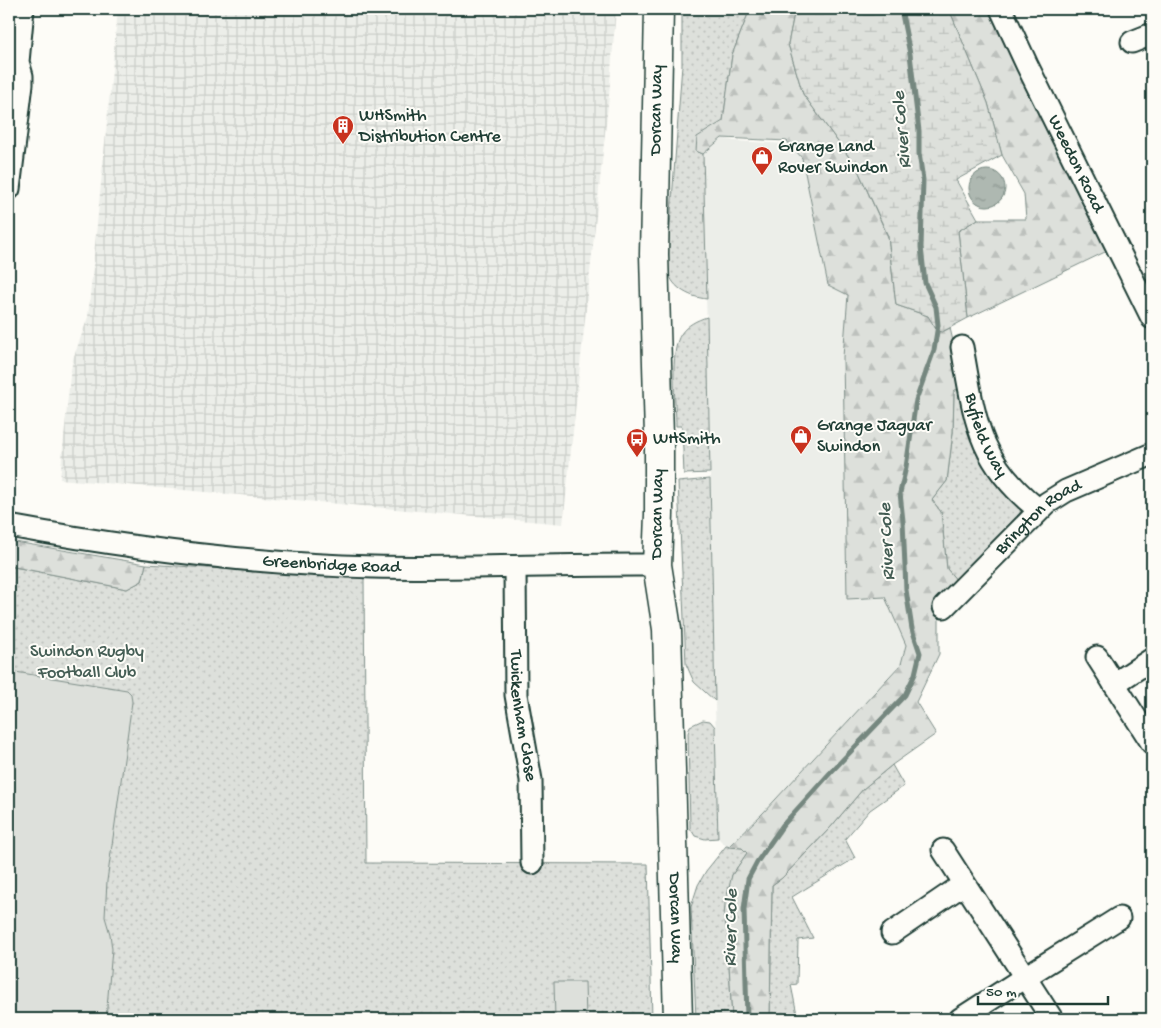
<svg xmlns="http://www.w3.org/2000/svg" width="1161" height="1028" font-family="'Gochi Hand',sans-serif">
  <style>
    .built { fill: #eceee9 }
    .industrial { fill: url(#industrial-grid) }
    .grass { fill: url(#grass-dots); stroke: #7e8e88 }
    .forest { fill: url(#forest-firs); stroke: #7e8e88 }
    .wetland { fill: url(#wetland-marsh); stroke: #7e8e88 }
    .pitch { fill: #dde0db; stroke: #7e8e88 }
    .water { fill: url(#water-ripples); stroke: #75877f }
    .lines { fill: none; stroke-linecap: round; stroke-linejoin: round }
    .stream { stroke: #75877f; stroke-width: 5 }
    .minor-casing { stroke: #1f3d34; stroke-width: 25 }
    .major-casing { stroke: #1f3d34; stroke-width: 31 }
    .minor { stroke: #fdfcf7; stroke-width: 21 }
    .major { stroke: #fdfcf7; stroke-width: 28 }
    .labels { text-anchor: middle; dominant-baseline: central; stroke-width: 4; stroke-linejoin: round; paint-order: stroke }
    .street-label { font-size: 18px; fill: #1f3d34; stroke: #fdfcf7 }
    .poi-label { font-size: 18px; fill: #1f3d34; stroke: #fdfcf7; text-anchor: start }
    .park-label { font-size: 18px; fill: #455e55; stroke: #fdfcf7 }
    .water-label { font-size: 19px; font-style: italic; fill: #435c53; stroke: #fdfcf7 }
  </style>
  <defs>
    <pattern id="industrial-grid" width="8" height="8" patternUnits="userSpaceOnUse" patternTransform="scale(1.25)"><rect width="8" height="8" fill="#eceee9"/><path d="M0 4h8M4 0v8" fill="none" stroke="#cacdc8"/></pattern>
    <pattern id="grass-dots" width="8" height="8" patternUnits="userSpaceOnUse" patternTransform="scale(1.25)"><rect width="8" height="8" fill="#dde0db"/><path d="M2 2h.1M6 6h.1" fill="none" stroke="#bdc1bd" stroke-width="1.8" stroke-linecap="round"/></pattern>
    <pattern id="forest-firs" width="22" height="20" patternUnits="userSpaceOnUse" patternTransform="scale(1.25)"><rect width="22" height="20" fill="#dde0db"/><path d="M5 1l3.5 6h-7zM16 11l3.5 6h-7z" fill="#bdc1bd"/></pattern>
    <pattern id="wetland-marsh" width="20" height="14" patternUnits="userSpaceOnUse" patternTransform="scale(1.25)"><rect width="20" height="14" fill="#dde0db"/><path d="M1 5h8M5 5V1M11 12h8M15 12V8" fill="none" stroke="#bdc1bd"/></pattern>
    <pattern id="water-ripples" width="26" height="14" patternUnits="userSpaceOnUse" patternTransform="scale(1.25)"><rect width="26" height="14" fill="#aeb8b1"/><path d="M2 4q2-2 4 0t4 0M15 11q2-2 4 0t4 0" fill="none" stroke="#8d9791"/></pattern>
  </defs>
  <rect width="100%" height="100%" fill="#fdfcf7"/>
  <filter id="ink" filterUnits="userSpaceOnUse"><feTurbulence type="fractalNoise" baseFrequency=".02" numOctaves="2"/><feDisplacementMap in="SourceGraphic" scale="10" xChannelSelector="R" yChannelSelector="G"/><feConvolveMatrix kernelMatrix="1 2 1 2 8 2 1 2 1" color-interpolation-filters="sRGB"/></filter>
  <g filter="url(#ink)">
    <path class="built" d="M 722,138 L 735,141 L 786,144 L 787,141 L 802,158 L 828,285 L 848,295 L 843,357 L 847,599 L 885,597 L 906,645 L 901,664 L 763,813 L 728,847 L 726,846 L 718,838 L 703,154 Z"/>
    <path class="industrial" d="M 118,9 L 616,9 L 609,96 L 563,524 L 60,479 L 70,376 L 73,359 L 88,317 Z"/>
    <path class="grass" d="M 682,9 L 750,9 L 732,55 L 723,121 L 696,151 L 703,154 L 707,299 C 688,297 670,287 667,267 L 682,65 Z
      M 707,317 L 710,473 L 684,474 L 682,426 L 676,426 C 676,403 669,352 681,334 C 687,325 697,320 707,317 Z
      M 964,389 L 1021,504 L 1019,523 L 957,581 L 947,569 L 941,512 L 932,500 L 947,481 L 953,432 L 954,390 Z
      M 710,479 L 715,701 L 694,682 L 686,664 L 678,482 Z
      M 146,564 L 364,578 L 366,863 L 648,864 L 652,1019 L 9,1019 L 9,566 L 127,589 L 142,581 Z
      M 703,720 L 710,721 L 715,727 L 718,838 L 705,839 L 695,836 L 690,828 L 688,733 L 690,726 Z
      M 892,765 L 904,786 L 870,810 L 845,839 L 855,858 L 792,897 L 813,938 L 798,940 L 797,984 L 791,985 L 798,1019 L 770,1019 L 772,885 L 782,878 L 830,828 L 863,789 Z
      M 726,846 L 742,848 L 747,853 L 732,875 L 724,917 L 728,931 L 729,940 L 728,946 L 732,1019 L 696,1019 L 691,907 L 698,885 L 706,871 Z"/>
    <path class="forest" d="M 750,9 L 795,9 L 788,44 L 803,94 L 857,168 L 888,237 L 896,305 L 928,316 L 942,332 L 950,328 L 964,389 L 954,390 L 953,432 L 947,481 L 932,500 L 941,512 L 947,569 L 957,581 L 939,597 L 939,654 L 916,702 L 936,734 L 892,765 L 863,789 L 830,828 L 782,878 L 772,885 L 770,1019 L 732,1019 L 728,946 L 729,940 L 724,917 L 725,904 L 732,875 L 747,853 L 742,848 L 728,847 L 763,813 L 901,664 L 906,645 L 885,597 L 847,599 L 843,357 L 848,295 L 828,285 L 802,158 L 787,141 L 722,138 L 703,154 L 696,151 L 697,137 L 723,121 L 732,55 Z
      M 949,9 L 990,9 L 1107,251 L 968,318 L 958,231 L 978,219 L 1026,219 L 1024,194 L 1002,155 L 988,103 Z
      M 9,541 L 146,564 L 142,581 L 127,589 L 9,566 Z"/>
    <path class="wetland" d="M 795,9 L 949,9 L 988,103 L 1002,155 L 956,180 L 978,219 L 958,231 L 968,318 L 942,332 L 937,331 L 928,316 L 896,305 L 888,236 L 857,168 L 803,94 L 788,44 Z"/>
    <path class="pitch" d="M 9,671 L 127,690 L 131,694 L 132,702 L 107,881 L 105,917 L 110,934 L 112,949 L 106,1019 L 9,1019 Z
      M 554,982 L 585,982 L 586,1019 L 555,1019 Z"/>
    <path class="water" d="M969 188a18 18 0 1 1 36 0a18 18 0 1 1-36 0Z"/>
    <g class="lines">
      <path class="stream" d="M 747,1019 L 744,909 L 748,879 L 757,862 L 783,825 L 831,772 L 905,695 L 915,674 L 920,653 L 912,629 L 906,590 L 903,521 L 900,493 L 906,467 L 916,400 L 934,350 L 938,325 L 936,307 L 925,283 L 921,247 L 923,180 L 919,153 L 919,131 L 910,54 L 901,9"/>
      <g class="minor-casing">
        <g id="minor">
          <path id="s1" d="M 1001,9 L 1027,65 L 1152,318"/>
          <path d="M 1132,42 L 1152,34"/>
          <path d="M 9,189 L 22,84 L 22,76 L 18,62 L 23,9"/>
          <path id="s2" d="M 962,347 C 975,419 977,461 1039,510"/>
          <path id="s3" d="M 9,526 C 129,548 251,564 373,567 C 468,569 562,564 657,565"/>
          <path id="s4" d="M 515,568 L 516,695 L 531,780 L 532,863"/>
          <path id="s5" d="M 944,607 L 1047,503 L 1066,491 L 1152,454"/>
          <path d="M 1097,657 L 1152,743"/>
          <path d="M 1114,684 L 1152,659"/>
          <path d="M 943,850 L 1052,1019"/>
          <path d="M 892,933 L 964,884"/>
          <path d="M 960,1019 L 1025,977 L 1119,918"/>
        </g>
      </g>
      <g class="major-casing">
        <g id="major">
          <path id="s6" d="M 659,9 L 654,254 L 659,437 L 659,514 L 657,565 L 667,629 L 678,1019"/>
        </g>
      </g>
      <use href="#minor" class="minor"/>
      <use href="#major" class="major"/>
    </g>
  </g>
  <defs>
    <g id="building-pin" transform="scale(1.125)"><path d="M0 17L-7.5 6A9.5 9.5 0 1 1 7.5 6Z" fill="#c8321e" stroke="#fdfcf7"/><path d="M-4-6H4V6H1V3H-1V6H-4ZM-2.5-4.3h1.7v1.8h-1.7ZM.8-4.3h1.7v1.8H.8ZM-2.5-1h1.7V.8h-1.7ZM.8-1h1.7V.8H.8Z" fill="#fff"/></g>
    <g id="shop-pin" transform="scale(1.125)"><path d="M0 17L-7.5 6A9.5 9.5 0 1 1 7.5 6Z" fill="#c8321e" stroke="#fdfcf7"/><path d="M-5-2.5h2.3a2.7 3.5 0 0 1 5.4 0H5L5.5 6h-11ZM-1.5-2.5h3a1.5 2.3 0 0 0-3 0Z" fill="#fff"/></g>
    <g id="bus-pin" transform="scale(1.125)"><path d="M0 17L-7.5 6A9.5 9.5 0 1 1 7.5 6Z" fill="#c8321e" stroke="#fdfcf7"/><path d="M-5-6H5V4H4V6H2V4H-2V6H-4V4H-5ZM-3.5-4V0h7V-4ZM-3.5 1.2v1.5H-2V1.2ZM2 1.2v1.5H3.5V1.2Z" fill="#fff"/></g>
  </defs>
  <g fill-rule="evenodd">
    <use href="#building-pin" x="343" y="126"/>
    <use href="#shop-pin" x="762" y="157"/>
    <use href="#shop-pin" x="801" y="436"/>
    <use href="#bus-pin" x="637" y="439"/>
  </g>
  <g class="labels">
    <g class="street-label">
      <text transform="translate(657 110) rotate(-89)">Dorcan Way</text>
      <text stroke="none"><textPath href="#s1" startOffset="172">Weedon Road</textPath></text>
      <text stroke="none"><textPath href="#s2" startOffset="92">Byfield Way</textPath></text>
      <text transform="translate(658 514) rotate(-89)">Dorcan Way</text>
      <text stroke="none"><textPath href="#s5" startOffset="131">Brington Road</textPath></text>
      <text stroke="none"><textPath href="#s3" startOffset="325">Greenbridge Road</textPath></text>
      <text stroke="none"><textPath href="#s4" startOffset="148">Twickenham Close</textPath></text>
      <text stroke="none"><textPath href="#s6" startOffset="910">Dorcan Way</textPath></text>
    </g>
    <g class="poi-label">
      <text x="359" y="116">WHSmith<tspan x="359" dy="21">Distribution Centre</tspan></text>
      <text x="778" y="147">Grange Land<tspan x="778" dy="21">Rover Swindon</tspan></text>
      <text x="817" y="426">Grange Jaguar<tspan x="817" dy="21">Swindon</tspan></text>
      <text x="653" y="439">WHSmith</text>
    </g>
    <g class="park-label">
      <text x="87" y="652">Swindon Rugby<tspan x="87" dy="21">Football Club</tspan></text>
    </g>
    <g class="water-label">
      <text transform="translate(903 130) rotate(-95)">River Cole</text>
      <text transform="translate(888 542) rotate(-93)">River Cole</text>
      <text transform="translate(732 928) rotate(-89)">River Cole</text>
    </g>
  </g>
  <rect width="1161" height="1028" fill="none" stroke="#fdfcf7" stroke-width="30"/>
  <rect x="15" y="15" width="1131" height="998" fill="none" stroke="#1f3d34" stroke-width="2" filter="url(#ink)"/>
  <path d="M978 996v8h130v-8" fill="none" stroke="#1f3d34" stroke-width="2.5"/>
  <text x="986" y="996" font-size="15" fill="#1f3d34" stroke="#fdfcf7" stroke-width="4" paint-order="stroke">50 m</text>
</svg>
